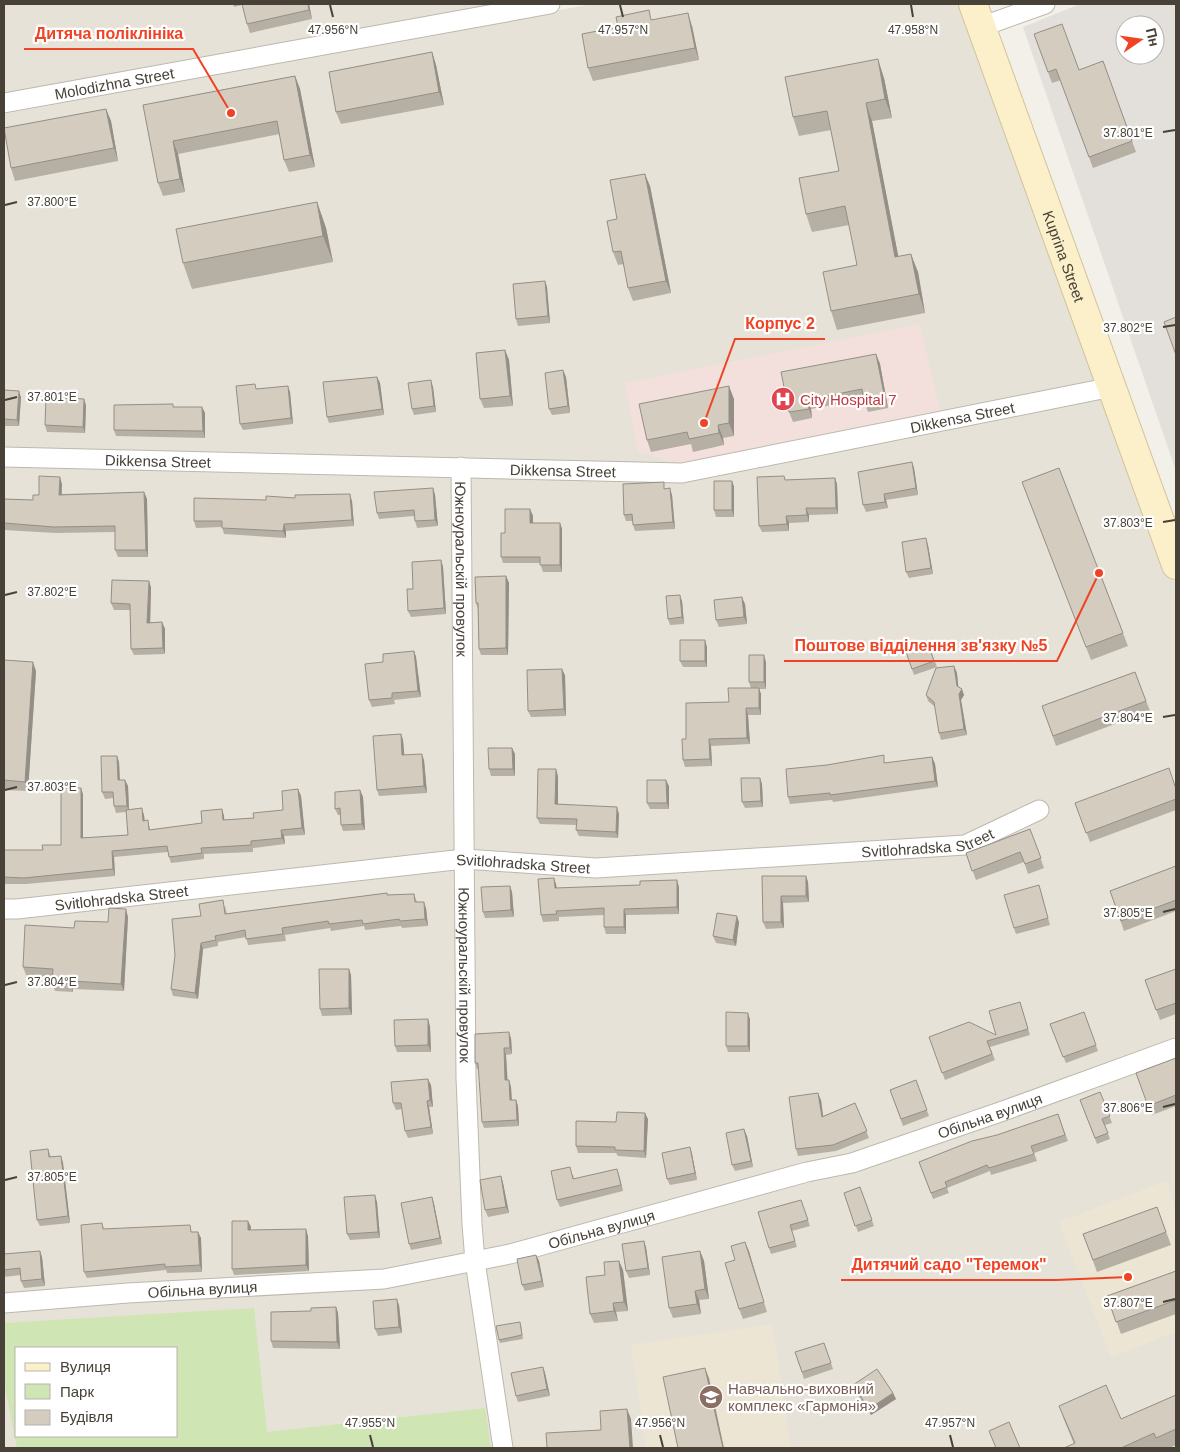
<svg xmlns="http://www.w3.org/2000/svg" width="1180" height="1452" font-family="Helvetica,sans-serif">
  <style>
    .residential { fill: #e7e2d7; fill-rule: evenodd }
    .industrial { fill: #e3dfda; fill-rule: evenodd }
    .education { fill: #ece5d3 }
    .medical { fill: #f3e0dd }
    .green { fill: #cfe5b4; fill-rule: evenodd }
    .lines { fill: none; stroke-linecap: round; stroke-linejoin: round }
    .minor-casing { stroke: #beb8ac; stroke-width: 21 }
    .secondary-casing { stroke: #d1c39a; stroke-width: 30 }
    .minor { stroke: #fff; stroke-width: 19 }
    .secondary { stroke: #fcf0ca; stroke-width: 28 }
    .wall { fill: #b6afa4 }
    .shaded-wall { fill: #948f86 }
    .building { fill: #d4ccbf; stroke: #948f86 }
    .ticks { fill: none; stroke: #474137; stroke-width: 2 }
    .labels { text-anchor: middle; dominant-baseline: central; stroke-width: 4.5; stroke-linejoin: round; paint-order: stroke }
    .street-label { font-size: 15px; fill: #474137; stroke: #fff }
    .health-label { font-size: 15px; fill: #be3a42; stroke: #fff; text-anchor: start }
    .education-label { font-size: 15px; fill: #785e54; stroke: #fff; text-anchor: start }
    .ticks-label { font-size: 12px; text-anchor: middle; fill: #474137; stroke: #fff; stroke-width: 4.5; stroke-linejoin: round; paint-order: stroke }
    .leader { fill: none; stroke: #ef4324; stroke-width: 2 }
    .callout-dot { fill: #ef4324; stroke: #fff; stroke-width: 2 }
    .callout-label { font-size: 16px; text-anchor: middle; font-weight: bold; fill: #ef4324; stroke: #fff; stroke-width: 4.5; stroke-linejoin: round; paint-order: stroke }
  </style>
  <rect width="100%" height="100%" fill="#f3f0e9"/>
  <path class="residential" d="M 4,4 L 527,4 L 4,104 Z
    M 592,4 L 959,4 L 1176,584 L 1176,1448 L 4,1448 L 4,114 ZM 16,1348 L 176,1348 L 176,1436 L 16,1436 Z"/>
  <path class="industrial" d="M 1080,4 L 1176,4 L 1176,471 L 1023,27 ZM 1125,25 L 1155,25 L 1155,55 L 1125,55 Z"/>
  <path class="education" d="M 1166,1181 L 1176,1209 L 1176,1332 L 1111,1357 L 1059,1222 Z
    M 772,1324 L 791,1448 L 646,1448 L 631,1345 Z"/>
  <path class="medical" d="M 920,324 L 941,415 L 683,465 L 638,452 L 625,383 Z"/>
  <path class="green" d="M 254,1308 L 267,1432 L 485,1408 L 491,1448 L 17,1448 L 4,1383 L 4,1323 ZM 16,1348 L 176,1348 L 176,1436 L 16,1436 Z"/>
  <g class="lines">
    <g class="minor-casing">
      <g id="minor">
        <path d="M 981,27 L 1045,4"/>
        <path id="s1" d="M 4,103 L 550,4"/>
        <path id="s2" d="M 4,457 L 682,473 L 1112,387"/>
        <path id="s3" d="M 461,467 L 466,1078 L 472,1224 L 475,1261 L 503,1448"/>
        <path id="s4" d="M 4,909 L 17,909 L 464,859 L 596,868 L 965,845 L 1039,810"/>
        <path id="s5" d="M 4,1303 L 128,1293 L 384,1279 L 510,1254 L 807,1172 L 852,1163 L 1003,1111 L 1176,1048"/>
      </g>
    </g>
    <g class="secondary-casing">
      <g id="secondary">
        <path id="s6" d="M 973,4 L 1176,565"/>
      </g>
    </g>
    <use href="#minor" class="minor"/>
    <use href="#secondary" class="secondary"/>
  </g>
  <path class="wall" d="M 233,4 L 309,4 L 312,19 L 250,33 L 247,24 L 242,5 L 234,7 Z
    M 652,20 L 692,26 L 699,60 L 593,81 L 588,68 Z
    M 1034,34 L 1079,70 L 1103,61 L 1136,152 L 1093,168 L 1061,80 L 1052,83 Z
    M 432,52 L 436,65 L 444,105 L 341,124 L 336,112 Z
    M 295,76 L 300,89 L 315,167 L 289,172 L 284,160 L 280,134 L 178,154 L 185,192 L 163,196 L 158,183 L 143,105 Z
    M 884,78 L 892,118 L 872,121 L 898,256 L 918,272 L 925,313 L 837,330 L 831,311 L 857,265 L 849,225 L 812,232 L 806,214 L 839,171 L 831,130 L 799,136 L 793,117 Z
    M 106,109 L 111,121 L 118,161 L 15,181 L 11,168 Z
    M 650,186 L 671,293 L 633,301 L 628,288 L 624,264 L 618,265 L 613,252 L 617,219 Z
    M 317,202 L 326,228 L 333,262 L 192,289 L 183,263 Z
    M 545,281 L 547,287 L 550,323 L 518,326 L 516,319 Z
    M 505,350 L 509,360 L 513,406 L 484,408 L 480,399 Z
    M 876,354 L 880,364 L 888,408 L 868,412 L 863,399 L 811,409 L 812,418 L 793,422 L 789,412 Z
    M 377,377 L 380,383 L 384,415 L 329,423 L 327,417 Z
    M 566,377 L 570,413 L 552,415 L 549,409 Z
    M 433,387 L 436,412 L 414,415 L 412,409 Z
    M 4,390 L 21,397 L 19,426 L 4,426 Z
    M 290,392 L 293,424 L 243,430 L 240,424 Z
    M 734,399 L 734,436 L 723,438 L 724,445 L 693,452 L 691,444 L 651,452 L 647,440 Z
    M 86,405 L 85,433 L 47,432 L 45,425 Z
    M 174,407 L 202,407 L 205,413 L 205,438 L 116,436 L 114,430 Z
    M 914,468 L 918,495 L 886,500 L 888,508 L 866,512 L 863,505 Z
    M 1059,468 L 1128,646 L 1091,660 L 1022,482 Z
    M 835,478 L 837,484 L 838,514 L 809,515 L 809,522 L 789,523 L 789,531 L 762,532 L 759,526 L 786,480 Z
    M 732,481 L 734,487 L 734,517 L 716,517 L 714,510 Z
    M 62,484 L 62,494 L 144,492 L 147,499 L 148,557 L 118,557 L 115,550 L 115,532 L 56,533 L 4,530 L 4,499 L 33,500 L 39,495 Z
    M 433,488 L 435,495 L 438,526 L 417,528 L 415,521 L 414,516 L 379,519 L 377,513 Z
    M 666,489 L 672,495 L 675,529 L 635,531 L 633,525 L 633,521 L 626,521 L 624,515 Z
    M 266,500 L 352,501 L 354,526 L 286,531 L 286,538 L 224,534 L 222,527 L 196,528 L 194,521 Z
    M 530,509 L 533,516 L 533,523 L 560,523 L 562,529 L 562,572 L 543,572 L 540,563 L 503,563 L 501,557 L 505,533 Z
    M 928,545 L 933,574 L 909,578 L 906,572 Z
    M 441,560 L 443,567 L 446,614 L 411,617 L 408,611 L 413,589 Z
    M 506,576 L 509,583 L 508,655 L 481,655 L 479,649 L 478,609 L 476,603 Z
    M 151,587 L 150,622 L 162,622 L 165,629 L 165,654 L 134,655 L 131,649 L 130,610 L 114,610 L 111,603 Z
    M 682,601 L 684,624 L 670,625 L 668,619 Z
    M 745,604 L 747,624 L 719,627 L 716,620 Z
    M 927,641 L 937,667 L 914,675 L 905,649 Z
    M 707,647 L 707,667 L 683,667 L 680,661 Z
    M 414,651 L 416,657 L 421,697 L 394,700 L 395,704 L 372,707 L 369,700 L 383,662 Z
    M 4,660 L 36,671 L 28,791 L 4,790 Z
    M 766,662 L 766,689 L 759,689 L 761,694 L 761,715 L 748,715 L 750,744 L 711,746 L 712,766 L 685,767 L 683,760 L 686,739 L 729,702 L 751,688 L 749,682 Z
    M 954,666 L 957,673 L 958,687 L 964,695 L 961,700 L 967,735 L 941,740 L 939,733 L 935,707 L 928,701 L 926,695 Z
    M 1135,672 L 1150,711 L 1056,746 L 1042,706 Z
    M 565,675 L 566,716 L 531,717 L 528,711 Z
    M 401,734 L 403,740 L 404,755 L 424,760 L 427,793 L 379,796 L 377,790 Z
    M 512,748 L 515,754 L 515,776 L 491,776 L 489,769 Z
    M 117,756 L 119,762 L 120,780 L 125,780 L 128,786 L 129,810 L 144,815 L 145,821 L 150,827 L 150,830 L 202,823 L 222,809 L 224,816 L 224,820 L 254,818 L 283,810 L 298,789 L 301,796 L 305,835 L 284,836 L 285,844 L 253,848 L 253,852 L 204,854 L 204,859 L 171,863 L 169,857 L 168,852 L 114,857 L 115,876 L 26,884 L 4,884 L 4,850 L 43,850 L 61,845 L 83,794 L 83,838 L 128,835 L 126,812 L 116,813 L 114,806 L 113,798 L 105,799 L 102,792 Z
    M 932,757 L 935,764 L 938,787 L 833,802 L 832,800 L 790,804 L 788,797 L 886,763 Z
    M 558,776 L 558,804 L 619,814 L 618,838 L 579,836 L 576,830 L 576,825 L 540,824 L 537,818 Z
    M 760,778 L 762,784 L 763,807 L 745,808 L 742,802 Z
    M 669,786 L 669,809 L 650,809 L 647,803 Z
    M 1176,789 L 1176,810 L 1090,842 L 1075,803 Z
    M 360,790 L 363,797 L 365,830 L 343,831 L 341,825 L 340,815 L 338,815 L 335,809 Z
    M 1030,829 L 1044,868 L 1028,874 L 1024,862 L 976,880 L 966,853 Z
    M 1176,866 L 1176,911 L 1124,931 L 1110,891 Z
    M 762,876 L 806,876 L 808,882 L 809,902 L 783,903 L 784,928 L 766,929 L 763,922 Z
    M 556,884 L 557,888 L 679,887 L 679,914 L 626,915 L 626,934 L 606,934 L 604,927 L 604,915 L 559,917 L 559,921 L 543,922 L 541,915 Z
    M 510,886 L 512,892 L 514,917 L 485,918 L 483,912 Z
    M 1041,892 L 1050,925 L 1016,934 L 1014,928 Z
    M 387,893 L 388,895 L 414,894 L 417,902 L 426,908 L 428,926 L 402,928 L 401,926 L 365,930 L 364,926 L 331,931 L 330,928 L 285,935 L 286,941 L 248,945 L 246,937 L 218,942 L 218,946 L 203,949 L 198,999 L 173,996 L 171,989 L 201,916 L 225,906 L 227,914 Z
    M 128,917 L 124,991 L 73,989 L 73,992 L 55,991 L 52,983 L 52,977 L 26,975 L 23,967 L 74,928 L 108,922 Z
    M 739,922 L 736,946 L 716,943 L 713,936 Z
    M 349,969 L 351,975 L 352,1015 L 322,1016 L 320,1009 Z
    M 1176,969 L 1176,1014 L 1160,1020 L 1145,980 Z
    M 1020,1002 L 1030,1035 L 990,1047 L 995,1060 L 945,1080 L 929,1037 L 996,1035 Z
    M 1084,1012 L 1098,1051 L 1066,1063 L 1050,1024 Z
    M 750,1019 L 750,1052 L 728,1052 L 726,1046 Z
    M 430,1026 L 431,1052 L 397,1052 L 395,1046 Z
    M 511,1038 L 512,1054 L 506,1055 L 507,1080 L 509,1080 L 511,1087 L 512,1100 L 516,1100 L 518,1106 L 519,1126 L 484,1128 L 482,1122 L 479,1069 L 477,1069 L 475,1063 Z
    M 1176,1058 L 1176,1106 L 1152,1115 L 1136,1073 Z
    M 916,1080 L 929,1116 L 903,1126 L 890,1090 Z
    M 431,1085 L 433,1107 L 429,1107 L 433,1134 L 408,1138 L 405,1131 L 402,1109 L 396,1110 L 393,1103 Z
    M 1100,1092 L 1112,1123 L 1105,1125 L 1110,1139 L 1097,1144 L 1080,1100 Z
    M 821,1100 L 823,1116 L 855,1103 L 869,1138 L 836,1151 L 798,1156 L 796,1149 Z
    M 1058,1114 L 1068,1141 L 1034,1153 L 1037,1161 L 991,1175 L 990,1171 L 947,1188 L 949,1193 L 933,1199 L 919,1162 Z
    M 648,1119 L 646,1158 L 618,1156 L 616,1153 L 578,1153 L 576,1146 L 616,1122 Z
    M 747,1136 L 753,1167 L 735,1171 L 732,1165 Z
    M 690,1147 L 692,1154 L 697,1180 L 670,1185 L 667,1179 Z
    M 48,1149 L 51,1157 L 61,1156 L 63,1163 L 70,1223 L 40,1226 L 37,1220 Z
    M 617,1169 L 623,1191 L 560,1207 L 557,1200 L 573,1174 L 574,1179 Z
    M 501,1176 L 503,1183 L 509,1213 L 488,1217 L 485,1210 Z
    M 860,1187 L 874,1226 L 858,1232 L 844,1193 Z
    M 432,1197 L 434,1204 L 442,1244 L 411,1250 L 409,1244 Z
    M 801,1200 L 810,1226 L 792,1231 L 797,1247 L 771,1254 L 769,1248 Z
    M 377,1202 L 380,1238 L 350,1240 L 347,1234 Z
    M 1157,1207 L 1171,1245 L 1097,1272 L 1083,1234 Z
    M 248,1221 L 251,1227 L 250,1230 L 308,1236 L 309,1271 L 234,1275 L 232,1269 Z
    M 102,1223 L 104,1229 L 198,1232 L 201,1238 L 202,1272 L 167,1273 L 166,1270 L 87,1278 L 84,1272 Z
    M 745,1242 L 767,1312 L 743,1319 L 739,1309 Z
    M 646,1247 L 650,1275 L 629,1278 L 626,1271 Z
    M 40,1251 L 42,1257 L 45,1286 L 24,1288 L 21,1281 L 21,1275 L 4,1277 L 4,1254 Z
    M 700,1251 L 704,1261 L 709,1299 L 699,1300 L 701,1314 L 673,1318 L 669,1308 Z
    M 536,1255 L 539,1261 L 544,1287 L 525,1291 L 522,1285 Z
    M 619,1261 L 623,1270 L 628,1311 L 616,1312 L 618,1321 L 594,1323 L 590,1314 L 605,1275 Z
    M 1176,1271 L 1176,1314 L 1121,1334 L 1107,1296 Z
    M 399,1305 L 402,1333 L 378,1336 L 375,1329 Z
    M 336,1307 L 338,1313 L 340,1349 L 273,1348 L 271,1341 Z
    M 521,1325 L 523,1339 L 500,1343 L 499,1340 Z
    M 824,1343 L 833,1369 L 804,1379 L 795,1352 Z
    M 543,1367 L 545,1373 L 550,1396 L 518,1402 L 516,1396 Z
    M 853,1385 L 893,1393 L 896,1399 L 871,1415 L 855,1391 Z
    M 1176,1395 L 1176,1445 L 1169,1448 L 1159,1448 L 1159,1447 L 1156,1448 L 1064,1448 L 1074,1444 L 1064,1420 L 1059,1406 L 1121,1419 Z"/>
  <path class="shaded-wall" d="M 308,4 L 309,4 L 312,19 L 309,10 Z
    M 688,13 L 692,26 L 699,60 L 695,48 Z
    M 432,52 L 436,65 L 444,105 L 439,92 Z
    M 878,59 L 884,78 L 892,118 L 885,99 Z
    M 295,76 L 300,89 L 315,167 L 310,155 Z
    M 866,103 L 872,121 L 902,275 L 895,257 Z
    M 106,109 L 111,121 L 118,161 L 114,148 Z
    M 173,141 L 178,154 L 185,192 L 180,179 Z
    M 645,174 L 650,186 L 671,293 L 666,281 Z
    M 317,202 L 326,228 L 333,262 L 323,236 Z
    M 911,254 L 918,272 L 925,313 L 919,294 Z
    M 545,281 L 547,287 L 550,323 L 548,316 Z
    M 505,350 L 509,360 L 513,406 L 510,396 Z
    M 876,354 L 880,364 L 888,408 L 885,399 Z
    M 563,370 L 566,377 L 570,413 L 568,406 Z
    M 377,377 L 380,383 L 384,415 L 382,409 Z
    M 431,380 L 433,387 L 436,412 L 434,406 Z
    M 288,386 L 290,392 L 293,424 L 291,418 Z
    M 729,386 L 734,399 L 734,436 L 729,423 Z
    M 19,391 L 21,397 L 19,426 L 17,420 Z
    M 84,399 L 86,405 L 85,433 L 83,427 Z
    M 807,400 L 811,409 L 812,418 L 809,409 Z
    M 202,407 L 205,413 L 205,438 L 203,431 Z
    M 718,425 L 723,438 L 724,445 L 719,433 Z
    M 912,462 L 914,468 L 918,495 L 916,488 Z
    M 60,477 L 62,484 L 61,501 L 59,495 Z
    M 835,478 L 837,484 L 838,514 L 836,508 Z
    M 732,481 L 734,487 L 734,517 L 732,510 Z
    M 433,488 L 435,495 L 438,526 L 435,520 Z
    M 670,488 L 672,495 L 675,529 L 673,522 Z
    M 144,492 L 147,499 L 148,557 L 146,550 Z
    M 350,494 L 352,501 L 354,526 L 352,520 Z
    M 884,494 L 886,500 L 888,508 L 885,502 Z
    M 806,508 L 809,515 L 809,522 L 807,515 Z
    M 530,509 L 533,516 L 533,529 L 530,523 Z
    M 786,516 L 789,523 L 789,531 L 787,524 Z
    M 560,523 L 562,529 L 562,572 L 560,565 Z
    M 284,524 L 286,531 L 286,538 L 283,531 Z
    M 926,538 L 928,545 L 933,574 L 931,568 Z
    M 441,560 L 443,567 L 446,614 L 444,608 Z
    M 506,576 L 509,583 L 508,655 L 506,648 Z
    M 149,581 L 151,587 L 150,629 L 147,623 Z
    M 680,595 L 682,601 L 684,624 L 682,617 Z
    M 742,597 L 745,604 L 747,624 L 744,617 Z
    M 162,622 L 165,629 L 165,654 L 163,648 Z
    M 705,640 L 707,647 L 707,667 L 705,661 Z
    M 414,651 L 416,657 L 421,697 L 418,691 Z
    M 764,655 L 766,662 L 766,689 L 764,682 Z
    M 33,662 L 36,671 L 28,791 L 25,782 Z
    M 954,666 L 957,673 L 959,693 L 957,686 Z
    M 562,669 L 565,675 L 566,716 L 564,709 Z
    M 759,688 L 761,694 L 761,715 L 759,708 Z
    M 962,689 L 964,695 L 961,700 L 967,735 L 964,729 L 959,694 Z
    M 746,708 L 748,715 L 750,744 L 747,738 Z
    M 401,734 L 403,740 L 405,762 L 402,755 Z
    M 709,739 L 711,746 L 712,766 L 710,759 Z
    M 512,748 L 515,754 L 515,776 L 513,769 Z
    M 422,754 L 424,760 L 427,793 L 424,786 Z
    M 117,756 L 119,762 L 120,786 L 118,780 Z
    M 932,757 L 935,764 L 938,787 L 935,781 Z
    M 556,769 L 558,776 L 558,811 L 555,804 Z
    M 760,778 L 762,784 L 763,807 L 761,801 Z
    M 125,780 L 128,786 L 129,812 L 127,806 Z
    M 666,780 L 669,786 L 669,809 L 667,803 Z
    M 81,788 L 83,794 L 83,845 L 81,838 Z
    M 298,789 L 301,796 L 305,835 L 302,828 Z
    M 360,790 L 363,797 L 365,830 L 362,824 Z
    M 617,807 L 619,814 L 618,838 L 616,832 Z
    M 142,808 L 144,815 L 145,827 L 143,821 Z
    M 222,809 L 224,816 L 225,827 L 223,820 Z
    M 281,830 L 284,836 L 285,844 L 282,838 Z
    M 112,851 L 114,857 L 115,876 L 113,869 Z
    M 806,876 L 808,882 L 809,902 L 806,896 Z
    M 554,878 L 556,884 L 557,894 L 555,888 Z
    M 677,880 L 679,887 L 679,914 L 677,907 Z
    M 510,886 L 512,892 L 514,917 L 511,910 Z
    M 781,896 L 783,903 L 784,928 L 781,922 Z
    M 424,902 L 426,908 L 428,926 L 425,919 Z
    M 126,909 L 128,917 L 124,991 L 121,984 Z
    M 624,909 L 626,915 L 626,934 L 624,927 Z
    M 737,916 L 739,922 L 736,946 L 733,940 Z
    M 201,943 L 203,949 L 198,999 L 195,993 Z
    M 349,969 L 351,975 L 352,1015 L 349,1008 Z
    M 71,981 L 73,989 L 73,992 L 70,984 Z
    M 748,1013 L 750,1019 L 750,1052 L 748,1046 Z
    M 428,1019 L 430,1026 L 431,1052 L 428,1045 Z
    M 509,1032 L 511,1038 L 512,1054 L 510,1048 Z
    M 504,1048 L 506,1055 L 508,1087 L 505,1080 Z
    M 428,1079 L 431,1085 L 433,1107 L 430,1100 Z
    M 509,1080 L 511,1087 L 512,1107 L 510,1100 Z
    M 818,1093 L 821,1100 L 824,1123 L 822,1117 Z
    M 516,1100 L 518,1106 L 519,1126 L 517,1120 Z
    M 427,1101 L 429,1107 L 433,1134 L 431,1127 Z
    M 645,1113 L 648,1119 L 646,1158 L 644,1151 Z
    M 744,1129 L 747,1136 L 753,1167 L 751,1161 Z
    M 690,1147 L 692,1154 L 697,1180 L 695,1173 Z
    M 61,1156 L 63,1163 L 70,1223 L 68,1216 Z
    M 617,1169 L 619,1175 L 623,1191 L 621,1185 Z
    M 501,1176 L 503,1183 L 509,1213 L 506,1207 Z
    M 375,1195 L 377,1202 L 380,1238 L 378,1232 Z
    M 432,1197 L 434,1204 L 442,1244 L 440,1238 Z
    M 248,1221 L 251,1227 L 250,1237 L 248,1230 Z
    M 306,1229 L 308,1236 L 309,1271 L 306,1265 Z
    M 198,1232 L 201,1238 L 202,1272 L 200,1265 Z
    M 644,1241 L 646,1247 L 650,1275 L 648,1268 Z
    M 745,1242 L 749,1251 L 767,1312 L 764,1302 Z
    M 40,1251 L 42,1257 L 45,1286 L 42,1279 Z
    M 700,1251 L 704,1261 L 709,1299 L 705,1289 Z
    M 536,1255 L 539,1261 L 544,1287 L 542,1281 Z
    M 619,1261 L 623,1270 L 628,1311 L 624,1302 Z
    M 695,1291 L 699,1300 L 701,1314 L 697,1304 Z
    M 397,1299 L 399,1305 L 402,1333 L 399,1327 Z
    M 613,1303 L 616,1312 L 618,1321 L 614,1311 Z
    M 336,1307 L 338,1313 L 340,1349 L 337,1342 Z
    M 543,1367 L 545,1373 L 550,1396 L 547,1389 Z
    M 705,1368 L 709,1378 L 724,1448 L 723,1448 Z
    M 893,1393 L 896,1399 L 871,1415 L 869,1409 Z
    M 627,1409 L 631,1419 L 633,1448 L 630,1448 Z"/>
  <path class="building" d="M 242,4 L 308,4 L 309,10 L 247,24 Z
    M 649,10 L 651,20 L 688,13 L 695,48 L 588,68 L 582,34 L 618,27 L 616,17 Z
    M 1062,24 L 1079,70 L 1103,61 L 1132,141 L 1089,157 L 1056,69 L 1048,72 L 1034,34 Z
    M 432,52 L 439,92 L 336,112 L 329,72 Z
    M 878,59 L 885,99 L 866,103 L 895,257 L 911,254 L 919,294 L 831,311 L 823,272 L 857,265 L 845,206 L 806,214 L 799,178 L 839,171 L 827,111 L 793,117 L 785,77 Z
    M 295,76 L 310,155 L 284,160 L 277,121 L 173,141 L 180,179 L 158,183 L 143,105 Z
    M 106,109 L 114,148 L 11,168 L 4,128 Z
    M 645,174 L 666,281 L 628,288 L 621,251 L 613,252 L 607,221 L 617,219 L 610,180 Z
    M 317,202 L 323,236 L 183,263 L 176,229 Z
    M 545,281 L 548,316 L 516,319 L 513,284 Z
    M 1176,317 L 1176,355 L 1164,322 Z
    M 505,350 L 510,396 L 480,399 L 476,353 Z
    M 876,354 L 885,399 L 864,402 L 862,389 L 807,400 L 809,409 L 789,412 L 781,372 Z
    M 563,370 L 568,406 L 549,409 L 545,373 Z
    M 377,377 L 382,409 L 327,417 L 323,382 Z
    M 431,380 L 434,406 L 412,409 L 408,383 Z
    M 255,384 L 256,389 L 288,386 L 291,418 L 240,424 L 236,386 Z
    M 729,386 L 729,423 L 718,425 L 719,433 L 689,439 L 687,432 L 647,440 L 639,404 Z
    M 4,390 L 19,391 L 17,420 L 4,419 Z
    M 46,397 L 84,399 L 83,427 L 45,425 Z
    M 173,404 L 173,407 L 202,407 L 203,431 L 114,430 L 114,405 Z
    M 912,462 L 916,488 L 884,494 L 885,502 L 863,505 L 858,472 Z
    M 1059,468 L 1123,633 L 1086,647 L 1022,482 Z
    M 39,476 L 60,477 L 59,495 L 144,492 L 146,550 L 115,550 L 115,526 L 54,527 L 4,523 L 4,499 L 33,500 L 33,495 L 39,495 Z
    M 784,476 L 785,480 L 835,478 L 836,508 L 806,508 L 807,515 L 786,516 L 787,524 L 759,526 L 757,477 Z
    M 714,481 L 732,481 L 732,510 L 714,510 Z
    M 664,482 L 664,489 L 670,488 L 673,522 L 633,525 L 632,514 L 624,515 L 623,484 Z
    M 433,488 L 435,520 L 415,521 L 414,510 L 377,513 L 374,492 Z
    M 350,494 L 352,520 L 284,524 L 283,531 L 222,528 L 222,521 L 194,521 L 194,498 L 266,500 L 266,496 L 295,498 L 295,495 Z
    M 505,509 L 530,509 L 530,523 L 560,523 L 560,565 L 540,565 L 540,557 L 501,557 L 501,533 L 505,533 Z
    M 926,538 L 931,568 L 906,572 L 902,542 Z
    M 441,560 L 444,608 L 408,611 L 407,589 L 413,589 L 412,562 Z
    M 506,576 L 506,648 L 479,649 L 478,603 L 476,603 L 475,577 Z
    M 112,580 L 149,581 L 147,623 L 162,622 L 163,648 L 131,649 L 130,604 L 111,603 Z
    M 680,595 L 682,617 L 668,619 L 666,596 Z
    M 742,597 L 744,617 L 716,620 L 714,600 Z
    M 680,640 L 705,640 L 705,661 L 680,661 Z
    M 927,641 L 934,661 L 912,669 L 905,649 Z
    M 414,651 L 418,691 L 392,693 L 392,698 L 369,700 L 365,664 L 383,662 L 383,654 Z
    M 749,655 L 764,655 L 764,682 L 749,682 Z
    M 4,660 L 33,662 L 25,782 L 4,780 Z
    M 954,666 L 957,686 L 962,689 L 959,694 L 964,729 L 939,733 L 934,702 L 926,695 L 936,668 Z
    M 562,669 L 564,709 L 528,711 L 527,670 Z
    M 1135,672 L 1146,701 L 1053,736 L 1042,706 Z
    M 728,688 L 759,688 L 759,708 L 746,708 L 747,738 L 709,739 L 710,759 L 683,760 L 682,739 L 686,739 L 686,703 L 729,702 Z
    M 401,734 L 402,755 L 422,754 L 424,786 L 377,790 L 373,736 Z
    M 488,748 L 512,748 L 513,769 L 489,769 Z
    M 884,755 L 884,763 L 932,757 L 935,781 L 830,795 L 830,793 L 788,797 L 786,769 L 827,765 Z
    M 101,756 L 117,756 L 118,780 L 125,780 L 127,806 L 114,806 L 113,792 L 102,792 Z
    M 1169,768 L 1176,789 L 1176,799 L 1086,833 L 1075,803 Z
    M 538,769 L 556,769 L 555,804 L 617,807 L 616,832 L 576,830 L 577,819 L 537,818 Z
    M 741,778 L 760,778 L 761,801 L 742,802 Z
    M 647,780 L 666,780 L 667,803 L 647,803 Z
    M 61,788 L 81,788 L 81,838 L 128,835 L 126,810 L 142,808 L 143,821 L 148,820 L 149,830 L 202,823 L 201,811 L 222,809 L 223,820 L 254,818 L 253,813 L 283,810 L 282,791 L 298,789 L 302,828 L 281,830 L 282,838 L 251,841 L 251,845 L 201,848 L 202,853 L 169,857 L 167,846 L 112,851 L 113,869 L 24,878 L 4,877 L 4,850 L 43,850 L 42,845 L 61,845 Z
    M 360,790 L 362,824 L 341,825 L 340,808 L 335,809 L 335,792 Z
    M 1030,829 L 1041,858 L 1025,864 L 1020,852 L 972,871 L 966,853 Z
    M 1176,866 L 1176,900 L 1121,921 L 1110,891 Z
    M 762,876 L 806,876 L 806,896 L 781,896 L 781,922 L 763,922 Z
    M 554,878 L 555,888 L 640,885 L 640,881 L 677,880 L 677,907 L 624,909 L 624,927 L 604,927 L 604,908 L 556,911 L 557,914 L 541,915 L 538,879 Z
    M 1039,885 L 1048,918 L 1014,928 L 1004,895 Z
    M 510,886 L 511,910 L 483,912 L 481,887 Z
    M 387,893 L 387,895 L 414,894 L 415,902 L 424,902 L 425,919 L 400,921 L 399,919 L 363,924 L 362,920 L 329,924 L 328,921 L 282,928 L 283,934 L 246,939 L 245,930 L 215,936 L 216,940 L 201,943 L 195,993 L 171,989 L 175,955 L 172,919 L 201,916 L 199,904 L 223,900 L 225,914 Z
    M 109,908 L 126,909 L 121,984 L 71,981 L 70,984 L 52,983 L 53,969 L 23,967 L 25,925 L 74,928 L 75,921 L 108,922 Z
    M 717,913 L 737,916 L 733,940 L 713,936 Z
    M 319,969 L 349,969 L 349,1008 L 320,1009 Z
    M 1176,969 L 1176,1003 L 1156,1010 L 1145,980 Z
    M 1020,1002 L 1028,1029 L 987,1041 L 992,1054 L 942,1073 L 929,1037 L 969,1022 L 996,1035 L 989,1011 Z
    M 726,1012 L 748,1013 L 748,1046 L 726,1046 Z
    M 1084,1012 L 1096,1045 L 1063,1057 L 1050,1024 Z
    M 428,1019 L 428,1045 L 395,1046 L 394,1020 Z
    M 509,1032 L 510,1048 L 504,1048 L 505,1080 L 509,1080 L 510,1100 L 516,1100 L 517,1120 L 482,1122 L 478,1063 L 475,1063 L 475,1034 Z
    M 1176,1058 L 1176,1095 L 1148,1106 L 1136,1073 Z
    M 428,1079 L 430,1100 L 427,1101 L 431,1127 L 405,1131 L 401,1103 L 393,1103 L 391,1082 Z
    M 916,1080 L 927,1110 L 901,1119 L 890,1090 Z
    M 1100,1092 L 1110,1116 L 1102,1119 L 1108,1133 L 1095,1138 L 1080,1100 Z
    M 818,1093 L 822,1117 L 855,1103 L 867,1131 L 833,1145 L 796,1149 L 789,1097 Z
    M 617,1112 L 645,1113 L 644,1151 L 615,1150 L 615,1147 L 576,1146 L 576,1121 L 616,1122 Z
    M 1058,1114 L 1065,1135 L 1031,1146 L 1034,1154 L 989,1168 L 987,1165 L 945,1182 L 947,1187 L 931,1193 L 919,1162 L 972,1141 L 997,1135 Z
    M 744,1129 L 751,1161 L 732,1165 L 726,1133 Z
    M 690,1147 L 695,1173 L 667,1179 L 662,1153 Z
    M 48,1149 L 49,1157 L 61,1156 L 68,1216 L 37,1220 L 30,1151 Z
    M 570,1167 L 573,1179 L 617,1169 L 621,1185 L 557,1200 L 551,1171 Z
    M 501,1176 L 506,1207 L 485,1210 L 480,1180 Z
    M 860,1187 L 872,1220 L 855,1226 L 844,1193 Z
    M 375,1195 L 378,1232 L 347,1234 L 344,1197 Z
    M 432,1197 L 440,1238 L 409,1244 L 401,1203 Z
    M 801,1200 L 808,1220 L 790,1225 L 795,1241 L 769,1248 L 758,1212 Z
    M 1157,1207 L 1166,1232 L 1093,1260 L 1083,1234 Z
    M 232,1221 L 248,1221 L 248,1230 L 306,1229 L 306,1265 L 232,1269 Z
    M 102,1223 L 103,1229 L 190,1225 L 191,1232 L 198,1232 L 200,1265 L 165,1267 L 165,1264 L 84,1272 L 81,1225 Z
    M 644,1241 L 648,1268 L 626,1271 L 622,1244 Z
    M 745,1242 L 764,1302 L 739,1309 L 725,1263 L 735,1260 L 731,1246 Z
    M 40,1251 L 42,1279 L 21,1281 L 20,1268 L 4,1270 L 4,1254 Z
    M 700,1251 L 705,1289 L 695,1291 L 697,1304 L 669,1308 L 662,1257 Z
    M 536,1255 L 542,1281 L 522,1285 L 517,1259 Z
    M 619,1261 L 624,1302 L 613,1303 L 614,1311 L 590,1314 L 586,1277 L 605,1275 L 604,1262 Z
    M 1176,1271 L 1176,1300 L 1116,1322 L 1107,1296 Z
    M 397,1299 L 399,1327 L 375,1329 L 373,1301 Z
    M 336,1307 L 337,1342 L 271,1341 L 271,1312 L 311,1311 L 311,1308 Z
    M 520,1322 L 522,1335 L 499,1340 L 496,1326 Z
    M 824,1343 L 831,1363 L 802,1372 L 795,1352 Z
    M 543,1367 L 547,1389 L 516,1396 L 511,1373 Z
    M 705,1368 L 723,1448 L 678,1448 L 663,1377 Z
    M 877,1369 L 893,1393 L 869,1409 L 853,1385 Z
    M 1106,1385 L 1121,1419 L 1176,1395 L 1176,1429 L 1156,1438 L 1154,1433 L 1121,1448 L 1064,1448 L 1075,1443 L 1059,1406 Z
    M 627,1409 L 630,1448 L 547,1448 L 546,1433 L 601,1430 L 600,1411 Z
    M 1009,1422 L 1020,1448 L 996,1448 L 989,1431 Z"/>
  <path class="ticks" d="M 330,5 L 333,17M 620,5 L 623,17M 911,5 L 913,17M 1163,132 L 1175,130M 5,205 L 17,202M 1163,327 L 1175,325M 5,400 L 17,397M 1163,522 L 1175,520M 5,595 L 17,592M 1163,717 L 1175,715M 5,790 L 17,787M 1163,912 L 1175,909M 5,985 L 17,982M 1163,1107 L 1175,1104M 5,1180 L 17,1177M 1163,1302 L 1175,1299M 370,1435 L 373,1447M 660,1435 L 663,1447M 950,1435 L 953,1447"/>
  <defs>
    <g id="hospital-disc" transform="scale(1.25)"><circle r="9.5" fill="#e0444e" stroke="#fff"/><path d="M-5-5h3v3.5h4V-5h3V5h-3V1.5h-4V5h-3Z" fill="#fff"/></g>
    <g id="school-disc" transform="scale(1.25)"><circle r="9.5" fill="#8d6e63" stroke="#fff"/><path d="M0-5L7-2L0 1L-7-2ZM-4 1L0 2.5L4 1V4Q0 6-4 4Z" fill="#fff"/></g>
  </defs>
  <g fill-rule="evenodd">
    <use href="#hospital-disc" x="783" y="399"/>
    <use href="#school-disc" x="711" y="1397"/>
  </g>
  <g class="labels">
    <g class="street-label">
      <text stroke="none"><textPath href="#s1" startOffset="112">Molodizhna Street</textPath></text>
      <text stroke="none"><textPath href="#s6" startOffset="268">Kuprina Street</textPath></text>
      <text stroke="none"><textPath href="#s2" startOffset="964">Dikkensa Street</textPath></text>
      <text stroke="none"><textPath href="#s2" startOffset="154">Dikkensa Street</textPath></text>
      <text stroke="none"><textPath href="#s2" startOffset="559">Dikkensa Street</textPath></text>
      <text stroke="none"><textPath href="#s3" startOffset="102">Южноуральскій провулок</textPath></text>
      <text stroke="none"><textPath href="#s4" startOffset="928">Svitlohradska Street</textPath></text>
      <text stroke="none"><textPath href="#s4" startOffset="522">Svitlohradska Street</textPath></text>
      <text stroke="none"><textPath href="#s4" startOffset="118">Svitlohradska Street</textPath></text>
      <text stroke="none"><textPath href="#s3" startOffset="508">Южноуральскій провулок</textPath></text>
      <text stroke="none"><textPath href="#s5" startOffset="1009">Обільна вулиця</textPath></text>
      <text stroke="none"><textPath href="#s5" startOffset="604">Обільна вулиця</textPath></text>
      <text stroke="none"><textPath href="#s5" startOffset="199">Обільна вулиця</textPath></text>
    </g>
    <g class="health-label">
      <text x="800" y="399">City Hospital 7</text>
    </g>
    <g class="education-label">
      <text x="728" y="1388">Навчально-виховний<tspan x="728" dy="17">комплекс «Гармонія»</tspan></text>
    </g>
  </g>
  <g class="ticks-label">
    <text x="333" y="34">47.956°N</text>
    <text x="623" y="34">47.957°N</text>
    <text x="913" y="34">47.958°N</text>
    <text x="1128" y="137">37.801°E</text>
    <text x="52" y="206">37.800°E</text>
    <text x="1128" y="332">37.802°E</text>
    <text x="52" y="401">37.801°E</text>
    <text x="1128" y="527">37.803°E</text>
    <text x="52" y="596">37.802°E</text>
    <text x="1128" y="722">37.804°E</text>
    <text x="52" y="791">37.803°E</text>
    <text x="1128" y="917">37.805°E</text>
    <text x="52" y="986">37.804°E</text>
    <text x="1128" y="1112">37.806°E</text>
    <text x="52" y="1181">37.805°E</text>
    <text x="1128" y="1307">37.807°E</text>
    <text x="370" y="1427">47.955°N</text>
    <text x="660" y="1427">47.956°N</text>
    <text x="950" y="1427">47.957°N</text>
  </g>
  <path class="leader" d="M231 113L193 49H24M704 423L735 339H825M1099 573L1057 661H784M1128 1277L1056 1280H841"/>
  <g class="callout-dot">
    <circle cx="231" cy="113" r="5"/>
    <circle cx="704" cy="423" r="5"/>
    <circle cx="1099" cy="573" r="5"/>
    <circle cx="1128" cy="1277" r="5"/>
  </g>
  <g class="callout-label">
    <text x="109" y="39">Дитяча поліклініка</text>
    <text x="780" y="329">Корпус 2</text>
    <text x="921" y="651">Поштове відділення зв'язку №5</text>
    <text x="949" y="1270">Дитячий садо "Теремок"</text>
  </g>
  <rect width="1180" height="1452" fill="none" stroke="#474137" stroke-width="10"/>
  <rect x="15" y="1347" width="162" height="90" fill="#ffffff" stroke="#b5b3af"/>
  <rect x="25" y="1363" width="25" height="8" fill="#fcf0ca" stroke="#b5b3af"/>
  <text x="60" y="1372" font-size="15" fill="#474137">Вулиця</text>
  <rect x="25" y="1384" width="25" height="15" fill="#cfe5b4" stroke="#b5b3af"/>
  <text x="60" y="1397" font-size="15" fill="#474137">Парк</text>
  <rect x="25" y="1410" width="25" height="15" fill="#d4ccbf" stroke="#b5b3af"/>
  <text x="60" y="1422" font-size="15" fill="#474137">Будівля</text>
  <g transform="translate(1140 40) rotate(77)"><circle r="24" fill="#ffffff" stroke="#b5b3af"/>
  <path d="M0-4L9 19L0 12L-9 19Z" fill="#ef4324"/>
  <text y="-8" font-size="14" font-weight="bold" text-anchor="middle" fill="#474137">Пн</text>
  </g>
</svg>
